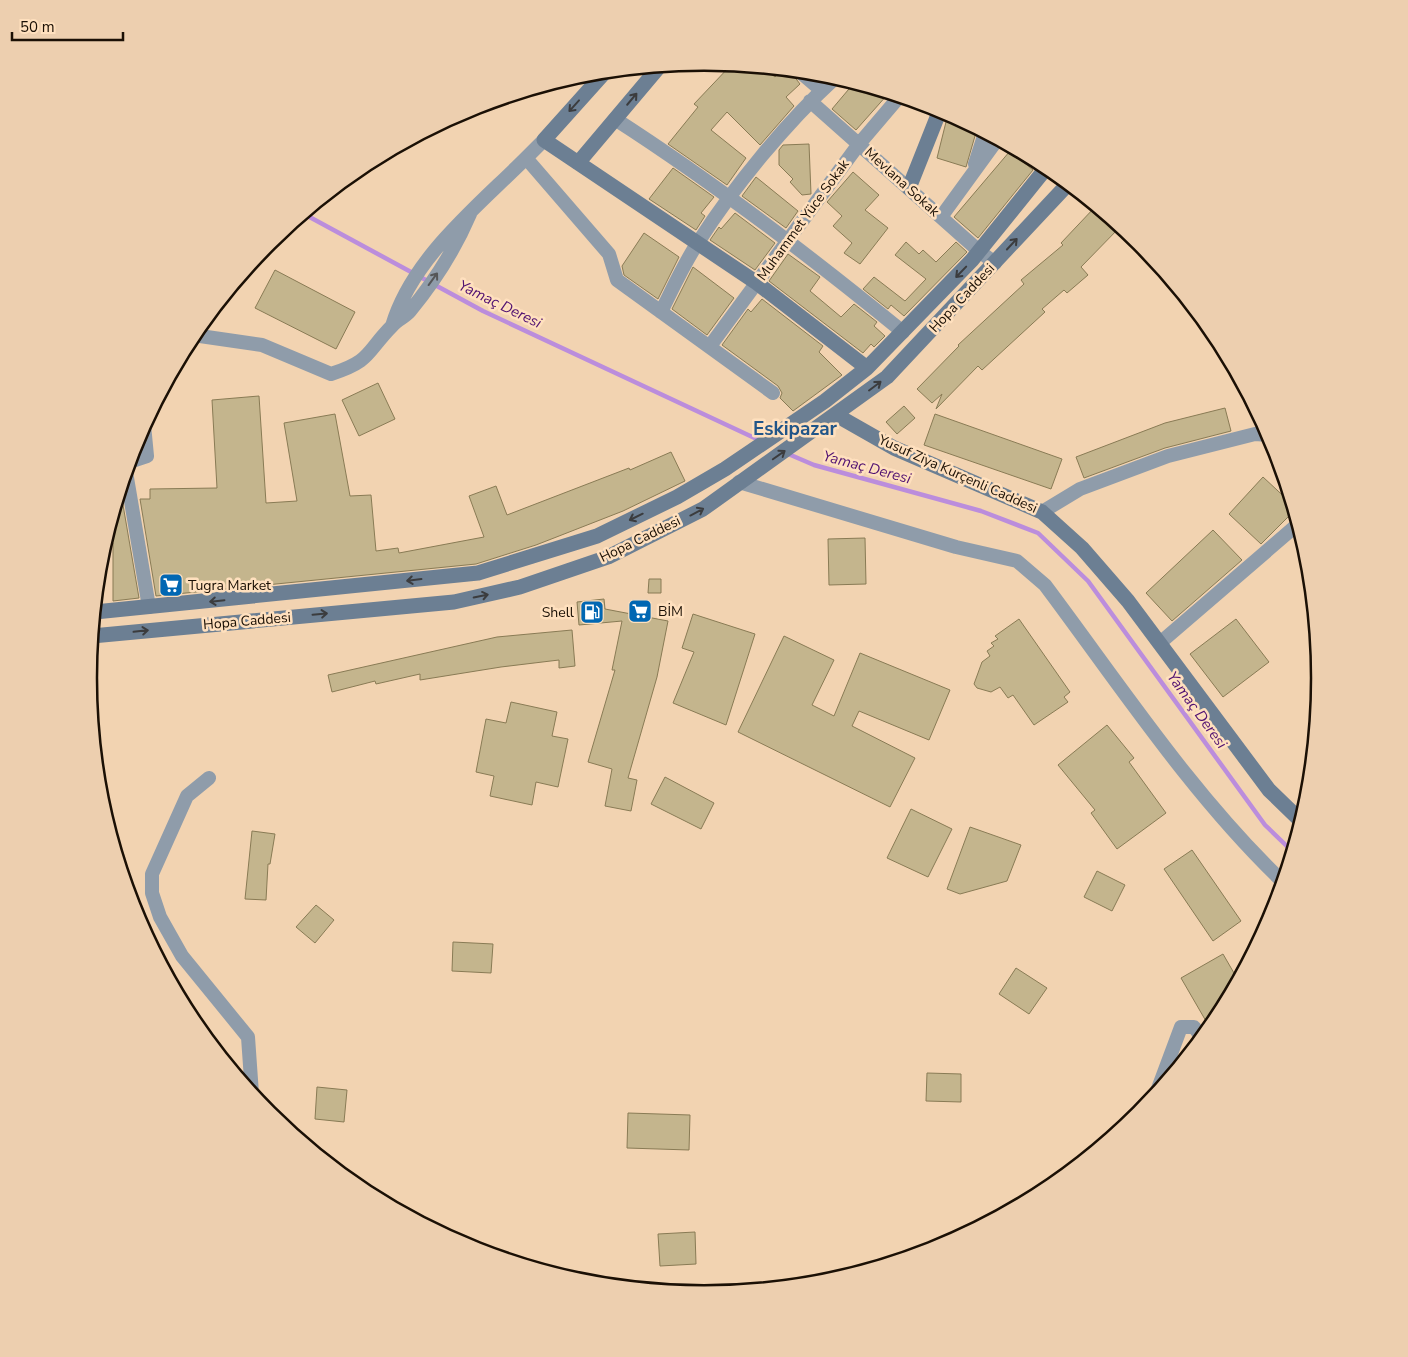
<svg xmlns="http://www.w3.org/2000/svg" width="1408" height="1357" font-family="'Nunito Sans',sans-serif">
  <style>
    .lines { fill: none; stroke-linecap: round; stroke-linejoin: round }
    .stream { stroke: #bb8ddc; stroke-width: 4.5 }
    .building { fill: #c4b58d; stroke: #897b55 }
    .street { stroke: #8f9caa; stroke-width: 14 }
    .secondary { stroke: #6c7f93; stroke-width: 15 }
    .oneway { stroke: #3b3c3e }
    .oneway2 { stroke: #555658 }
    .labels { text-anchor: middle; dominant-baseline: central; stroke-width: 5; stroke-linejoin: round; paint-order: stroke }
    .street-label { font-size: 14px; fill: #1b1005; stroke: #ffe0be }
    .poi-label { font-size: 14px; fill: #1b1005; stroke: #ffe0be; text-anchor: start }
    .water-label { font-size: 15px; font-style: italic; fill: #501171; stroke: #ffe0be }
    .district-label { font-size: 19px; font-weight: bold; fill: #215588; stroke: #ffe0be }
    .rim { fill: none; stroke: #1b1005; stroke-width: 2.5 }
  </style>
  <rect width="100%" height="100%" fill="#f2d3b1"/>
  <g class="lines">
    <path class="stream" d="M 304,214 L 483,311 L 761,441
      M 786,453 L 814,465 L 981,511 L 1038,533 L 1088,581 L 1265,825 L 1292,851"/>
  </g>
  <path class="building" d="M 731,65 L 765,69 L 775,77 L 782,70 L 790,71 L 800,84 L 786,97 L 794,106 L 760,145 L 727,112 L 711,130 L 746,158 L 727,185 L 668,144 L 698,107 L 694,104 Z
    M 854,83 L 888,94 L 856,130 L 832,109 Z
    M 948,114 L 977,129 L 966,167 L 937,158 Z
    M 809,144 L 811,194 L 802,195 L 790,182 L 793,179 L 779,165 L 779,150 L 783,145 Z
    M 1010,151 L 1033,170 L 978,238 L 954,217 Z
    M 673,168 L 714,197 L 701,213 L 705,216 L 696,230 L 649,199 Z
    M 853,172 L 879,195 L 865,210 L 888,228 L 860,264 L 844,253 L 852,243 L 833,226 L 842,216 L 827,202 Z
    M 756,177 L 798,211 L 786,228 L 742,196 Z
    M 1095,207 L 1120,227 L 1081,267 L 1088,275 L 1067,293 L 1064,290 L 1042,309 L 1045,312 L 982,370 L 978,366 L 936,409 L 942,394 L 932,403 L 917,389 L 959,346 L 958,345 L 1024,284 L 1021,280 L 1063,245 L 1061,243 Z
    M 735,213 L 775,243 L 755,270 L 710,240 L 719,227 L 721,229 Z
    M 644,233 L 679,257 L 658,299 L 624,275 L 622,266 Z
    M 906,242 L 919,254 L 923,250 L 936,262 L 956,242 L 967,252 L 904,316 L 891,305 L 888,309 L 863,289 L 874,277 L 905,301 L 926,279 L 895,255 Z
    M 788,254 L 820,277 L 810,291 L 841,317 L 854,304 L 877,322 L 874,326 L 885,336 L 874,347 L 871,344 L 863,353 L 769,281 Z
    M 693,267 L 734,298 L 707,335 L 672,309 Z
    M 275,270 L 355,312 L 336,349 L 255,308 Z
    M 762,299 L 823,346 L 819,352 L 842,375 L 793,411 L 780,398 L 782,393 L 778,386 L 722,345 L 748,309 L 751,312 Z
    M 378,383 L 395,419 L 359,436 L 342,400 Z
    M 259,396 L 266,503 L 297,501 L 284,423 L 335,414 L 350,496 L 371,495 L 376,551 L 398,548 L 399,553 L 484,537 L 469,496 L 496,486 L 507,515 L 629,468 L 630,470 L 671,452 L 685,481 L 623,511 L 536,545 L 476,564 L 156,596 L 140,499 L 150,499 L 150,489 L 217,488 L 212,400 Z
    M 904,406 L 915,418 L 897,434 L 886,422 Z
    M 1225,408 L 1231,431 L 1165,448 L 1084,478 L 1076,457 L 1165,423 Z
    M 935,414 L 1062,459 L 1051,489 L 924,445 Z
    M 1263,477 L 1292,504 L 1294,511 L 1261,544 L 1229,514 Z
    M 118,499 L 122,499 L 139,598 L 113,601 L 113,543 L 104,543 Z
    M 1213,530 L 1242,560 L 1172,621 L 1146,593 Z
    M 865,538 L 866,584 L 829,585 L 828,539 Z
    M 649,579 L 661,579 L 661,593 L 648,593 Z
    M 604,599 L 605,609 L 668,621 L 657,677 L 628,778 L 637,780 L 631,811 L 605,806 L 612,769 L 588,762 L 615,670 L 612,670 L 622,621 L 579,625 L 577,602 Z
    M 693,614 L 755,634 L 726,725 L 673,703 L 694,652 L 682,648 Z
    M 1019,619 L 1070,692 L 1064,697 L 1068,702 L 1034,725 L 1013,695 L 1008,698 L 1000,687 L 991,692 L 977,688 L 974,684 L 982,662 L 990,656 L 987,651 L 994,646 L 991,643 L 998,639 L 995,636 Z
    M 1236,619 L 1269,662 L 1223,697 L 1190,654 Z
    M 572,630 L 575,666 L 559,668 L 559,660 L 501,667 L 420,680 L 420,674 L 376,684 L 375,681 L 332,692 L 328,675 L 497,637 Z
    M 784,636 L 834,660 L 812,705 L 834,716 L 860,653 L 950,690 L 929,740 L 859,711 L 852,726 L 915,758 L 890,807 L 738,732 Z
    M 511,702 L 557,712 L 552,736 L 568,739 L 558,787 L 536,782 L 532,805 L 490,796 L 494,776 L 476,772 L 486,719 L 506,723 Z
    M 1107,725 L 1134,758 L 1129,762 L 1166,813 L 1117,849 L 1091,813 L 1095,810 L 1058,765 Z
    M 665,777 L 714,803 L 701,829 L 651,804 Z
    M 911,809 L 952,829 L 928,877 L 887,858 Z
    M 970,827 L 1021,845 L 1007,881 L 960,894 L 947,889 Z
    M 252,831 L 275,834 L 270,864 L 268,864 L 266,900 L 245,899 Z
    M 1192,850 L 1241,921 L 1213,941 L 1164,869 Z
    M 1097,871 L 1125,885 L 1112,911 L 1084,897 Z
    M 316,905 L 334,920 L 315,943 L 296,927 Z
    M 453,942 L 493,944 L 491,973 L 452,971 Z
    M 1223,954 L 1238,980 L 1210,1028 L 1181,978 Z
    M 1016,968 L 1047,988 L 1029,1014 L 999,994 Z
    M 927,1073 L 961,1074 L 961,1102 L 926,1101 Z
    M 317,1087 L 347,1090 L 344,1122 L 315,1119 Z
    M 628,1113 L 690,1115 L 689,1150 L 627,1148 Z
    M 695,1232 L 696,1264 L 660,1266 L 658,1234 Z"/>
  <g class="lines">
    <path class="street" d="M 800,72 L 821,90
      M 810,101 L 979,251 L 995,263
      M 615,119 C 716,184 810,256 903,332
      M 544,140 L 526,158 L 609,254 L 617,280 L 773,393
      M 975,164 L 985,133
      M 941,217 L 997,140
      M 661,312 C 673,288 684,263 699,241 C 735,185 786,123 835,78
      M 392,326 C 412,258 477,207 526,158
      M 193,335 L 262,345 L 331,374 C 372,361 366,352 392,326 C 397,320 405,317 410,311 C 434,282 455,249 470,214
      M 710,346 L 859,144 L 899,97
      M 129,462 L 147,456 L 144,425
      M 126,472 L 149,607
      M 739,482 L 956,547 L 1017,561 L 1045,585 C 1120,685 1192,795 1283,882
      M 1042,512 L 1080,489 L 1168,456 L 1255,434 L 1269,435
      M 1161,642 L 1298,524
      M 209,778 L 187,796 L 152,874 L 152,893 L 160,917 L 182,956 L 248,1037 L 252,1094
      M 1156,1094 L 1181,1027 L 1194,1027 L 1202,1038"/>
    <path class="secondary" d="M 605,72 L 544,140 L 757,283 L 867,368
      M 578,163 L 659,67
      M 909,188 L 940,110
      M 836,415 L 894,448 L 1042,512 L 1082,548 L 1128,601 L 1269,790 L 1301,821
      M 95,612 L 478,573 L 597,536 L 677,497 L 725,469 L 825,401 L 867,368 L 972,260 L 1047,167
      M 92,636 L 454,602 L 520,587 L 608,557 L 703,509 L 887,377 L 1068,184"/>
  </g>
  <defs><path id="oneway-shaft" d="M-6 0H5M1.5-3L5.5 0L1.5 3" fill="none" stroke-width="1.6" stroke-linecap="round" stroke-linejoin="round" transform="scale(1.25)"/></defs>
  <g class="oneway">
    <use href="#oneway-shaft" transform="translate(632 99) rotate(-50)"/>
    <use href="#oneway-shaft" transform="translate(574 106) rotate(132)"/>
    <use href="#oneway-shaft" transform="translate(1012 244) rotate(-47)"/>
    <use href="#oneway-shaft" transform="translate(961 272) rotate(134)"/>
    <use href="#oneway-shaft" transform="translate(875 386) rotate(-37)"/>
    <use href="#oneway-shaft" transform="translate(779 455) rotate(-35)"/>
    <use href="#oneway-shaft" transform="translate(697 512) rotate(-28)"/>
    <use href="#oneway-shaft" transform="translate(636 517) rotate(154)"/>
    <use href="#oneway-shaft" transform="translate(414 580) rotate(173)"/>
    <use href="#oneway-shaft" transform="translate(481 596) rotate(-12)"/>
    <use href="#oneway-shaft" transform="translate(217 601) rotate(174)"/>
    <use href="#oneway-shaft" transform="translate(320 614) rotate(-5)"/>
    <use href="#oneway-shaft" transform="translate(141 631) rotate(-6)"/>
  </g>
  <use class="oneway2" href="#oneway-shaft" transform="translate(433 279) rotate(-54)"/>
  <defs>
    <g id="supermarket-square" transform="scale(1.25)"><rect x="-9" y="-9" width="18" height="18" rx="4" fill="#0167b3" stroke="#ffe0be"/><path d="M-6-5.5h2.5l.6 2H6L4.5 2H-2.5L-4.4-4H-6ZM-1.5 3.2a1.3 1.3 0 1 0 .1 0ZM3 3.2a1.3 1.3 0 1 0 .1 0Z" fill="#fff"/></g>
    <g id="fuel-square" transform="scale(1.25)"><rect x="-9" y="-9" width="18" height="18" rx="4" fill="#0167b3" stroke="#ffe0be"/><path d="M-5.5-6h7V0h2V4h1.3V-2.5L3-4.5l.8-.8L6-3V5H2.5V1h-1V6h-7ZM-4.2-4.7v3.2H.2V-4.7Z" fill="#fff"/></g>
  </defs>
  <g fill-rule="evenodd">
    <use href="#supermarket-square" x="171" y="585"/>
    <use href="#supermarket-square" x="640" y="611"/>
    <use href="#fuel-square" x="592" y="612"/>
  </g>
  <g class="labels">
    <g class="street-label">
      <text transform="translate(902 182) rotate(42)">Mevlana Sokak</text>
      <text transform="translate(803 220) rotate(-54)">Muhammet Yüce Sokak</text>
      <text transform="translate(962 298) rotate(-47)">Hopa Caddesi</text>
      <text transform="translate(958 474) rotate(24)">Yusuf Ziya Kurçenli Caddesi</text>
      <text transform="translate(640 539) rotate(-26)">Hopa Caddesi</text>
      <text transform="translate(247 621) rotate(-5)">Hopa Caddesi</text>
    </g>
    <g class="poi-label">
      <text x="188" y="585">Tugra Market</text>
      <text x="658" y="611">BİM</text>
      <text x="574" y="612" text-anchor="end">Shell</text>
    </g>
    <g class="water-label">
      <text transform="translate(500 304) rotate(26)">Yamaç Deresi</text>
      <text transform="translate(867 467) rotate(15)">Yamaç Deresi</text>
      <text transform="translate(1197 710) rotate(54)">Yamaç Deresi</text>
    </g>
    <g class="district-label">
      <text x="795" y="429">Eskipazar</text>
    </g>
  </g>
  <path d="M0 0H1408V1357H0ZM97 678a607 607 0 1 1 1214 0a607 607 0 1 1-1214 0Z" fill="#edcfaf" fill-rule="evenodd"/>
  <path class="rim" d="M97 678a607 607 0 1 1 1214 0a607 607 0 1 1-1214 0Z"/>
  <path d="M12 32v8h111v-8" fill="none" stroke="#1b1005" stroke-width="2.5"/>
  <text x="20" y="32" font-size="15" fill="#1b1005" stroke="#ffe0be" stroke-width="4" paint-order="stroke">50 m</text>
</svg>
